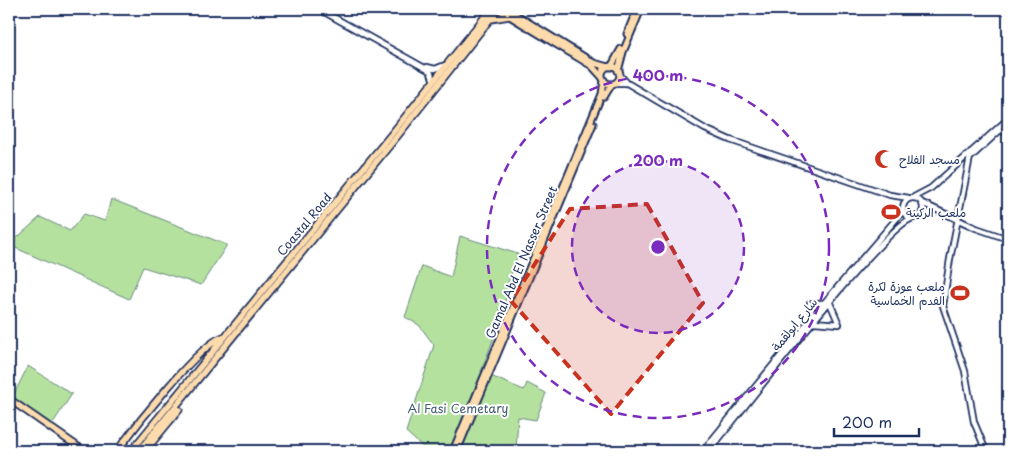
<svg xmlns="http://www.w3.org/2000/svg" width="1017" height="460" font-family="'Playpen Sans','Playpen Sans Arabic',sans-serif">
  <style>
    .green { fill: #b5e19f; stroke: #68887e }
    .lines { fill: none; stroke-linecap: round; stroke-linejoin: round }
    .tertiary-casing { stroke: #1b2f5e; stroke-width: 8 }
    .primary-casing { stroke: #1b2f5e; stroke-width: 9 }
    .trunk-casing { stroke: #1b2f5e; stroke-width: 9 }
    .tertiary { stroke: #fff; stroke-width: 4.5 }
    .primary { stroke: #fedbac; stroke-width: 5 }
    .trunk { stroke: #fedbac; stroke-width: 5.5 }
    .marked { fill: #c8321e; fill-opacity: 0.2; stroke: #c8321e; stroke-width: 4; stroke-dasharray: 10 6; stroke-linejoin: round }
    .ring { fill: none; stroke: #7b2cbf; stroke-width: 2.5; stroke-dasharray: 9 6 }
    .labels { text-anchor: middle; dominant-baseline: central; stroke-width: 4; stroke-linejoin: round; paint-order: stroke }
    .poi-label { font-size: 12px; fill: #1b2f5e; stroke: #fff; text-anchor: start }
    .street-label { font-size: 12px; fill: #1b2f5e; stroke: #fff }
    .park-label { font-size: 12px; fill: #425c6e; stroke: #fff }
    .centre { fill: #7b2cbf; stroke: #fff; stroke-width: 2.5 }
    .ring-label { font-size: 15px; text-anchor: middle; font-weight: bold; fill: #7b2cbf; stroke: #fff; stroke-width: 4; stroke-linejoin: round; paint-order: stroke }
  </style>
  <rect width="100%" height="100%" fill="#fff"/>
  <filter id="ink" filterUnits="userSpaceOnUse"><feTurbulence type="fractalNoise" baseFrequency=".02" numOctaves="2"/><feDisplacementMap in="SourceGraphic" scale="10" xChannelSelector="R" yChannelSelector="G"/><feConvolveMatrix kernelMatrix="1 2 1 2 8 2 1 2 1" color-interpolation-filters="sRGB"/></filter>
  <g filter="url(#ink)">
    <path class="green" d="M 111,199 L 227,245 L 201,285 L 143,267 L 129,299 L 9,245 L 40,217 L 70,231 L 84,214 L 105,221 Z
      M 460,236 L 518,254 L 508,283 L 504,310 L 481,372 L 524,390 L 527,383 L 546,393 L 536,420 L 518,417 L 516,451 L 436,451 L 425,449 L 406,432 L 434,345 L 419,325 L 405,317 L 422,266 L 451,277 Z
      M 28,366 L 72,394 L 51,426 L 12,398 Z"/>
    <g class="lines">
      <g class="tertiary-casing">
        <path id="tertiary" d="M 319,9 L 430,71 L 434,81
          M 427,67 L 435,69 L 445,65
          M 619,74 L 627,83 L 705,129 L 730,140 L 890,195 L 909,198
          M 616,83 L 627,83
          M 998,130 L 1008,133
          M 971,152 L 950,259 L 943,306 L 965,371 L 974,422 L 986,451
          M 971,157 L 999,131
          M 914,197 L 931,188 L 1008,119
          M903 208a10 10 0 1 1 20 0a10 10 0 1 1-20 0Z
          M 922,203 L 976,228 L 1008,239
          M 830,303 L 839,324
          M 812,317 L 810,303 L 825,303
          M 814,322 L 839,324
          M 703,451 L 818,310 L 903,211
          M 709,451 C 738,416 884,225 913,218"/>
      </g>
      <g class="primary-casing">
        <path id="primary" d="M 498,9 L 592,66 L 602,77
          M 507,9 L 594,63 L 608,67
          M 627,34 L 637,9
          M602 75a9 9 0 1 1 18 0a9 9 0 1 1-18 0Z
          M 611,67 L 621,49
          M 618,71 L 623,52 L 641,9
          M 604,97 L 612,84
          M 453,451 L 602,94 L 604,80
          M 457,451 L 593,124"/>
      </g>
      <g class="trunk-casing">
        <path id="trunk" d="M 510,9 L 511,11
          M 491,19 L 509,16
          M 9,399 L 84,451
          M 117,451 C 134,428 199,344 223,337
          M 131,451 L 394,131 L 491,9
          M 139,451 L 399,134 L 498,9
          M 145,451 L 179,410"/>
      </g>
      <use href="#tertiary" class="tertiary"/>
      <use href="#primary" class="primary"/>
      <use href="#trunk" class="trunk"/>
    </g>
  </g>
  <path class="marked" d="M 647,204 L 703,303 L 611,414 L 511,301 L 570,209 Z"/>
  <circle cx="658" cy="247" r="86" fill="#7b2cbf" fill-opacity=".12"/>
  <g class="ring">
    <circle cx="658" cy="247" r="86"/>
    <circle cx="658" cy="247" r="171"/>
  </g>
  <defs>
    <g id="mosque-bare" transform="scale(1.5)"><path d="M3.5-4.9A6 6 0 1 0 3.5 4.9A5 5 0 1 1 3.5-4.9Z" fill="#c8321e" stroke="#fff" stroke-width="2.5" paint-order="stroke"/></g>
    <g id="stadium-bare" transform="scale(1.5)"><path d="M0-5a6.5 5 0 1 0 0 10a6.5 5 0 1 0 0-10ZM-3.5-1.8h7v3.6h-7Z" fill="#c8321e" stroke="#fff" stroke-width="2.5" paint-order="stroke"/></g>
  </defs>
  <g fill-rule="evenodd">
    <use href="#mosque-bare" x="884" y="159"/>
    <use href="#stadium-bare" x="891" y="212"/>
    <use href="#stadium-bare" x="960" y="293"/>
  </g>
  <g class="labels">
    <g class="poi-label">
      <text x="899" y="159">مسجد الفلاح</text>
      <text x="906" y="212">ملعب الركينة</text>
      <text x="945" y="286" text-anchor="end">ملعب عوزة لكرة<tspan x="945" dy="14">الفدم الخماسية</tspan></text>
    </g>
    <g class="street-label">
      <text transform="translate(304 224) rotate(-50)">Coastal Road</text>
      <text transform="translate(521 262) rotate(-67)">Gamal Abd El Nasser Street</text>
      <text transform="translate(794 324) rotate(-51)">شارع ابولقمة</text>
    </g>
    <g class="park-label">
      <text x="458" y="408">Al Fasi Cemetary</text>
    </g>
  </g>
  <circle cx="658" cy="247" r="8" class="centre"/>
  <g class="ring-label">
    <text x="658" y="81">400 m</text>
    <text x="658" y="166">200 m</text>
  </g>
  <rect width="1017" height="460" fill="none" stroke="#fff" stroke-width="30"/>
  <rect x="15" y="15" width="987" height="430" fill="none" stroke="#1b2f5e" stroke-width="2" filter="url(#ink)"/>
  <path d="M834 428v8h85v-8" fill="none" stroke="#1b2f5e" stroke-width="2.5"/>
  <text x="842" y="428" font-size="15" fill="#1b2f5e" stroke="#ffffff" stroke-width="4" paint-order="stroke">200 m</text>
</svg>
